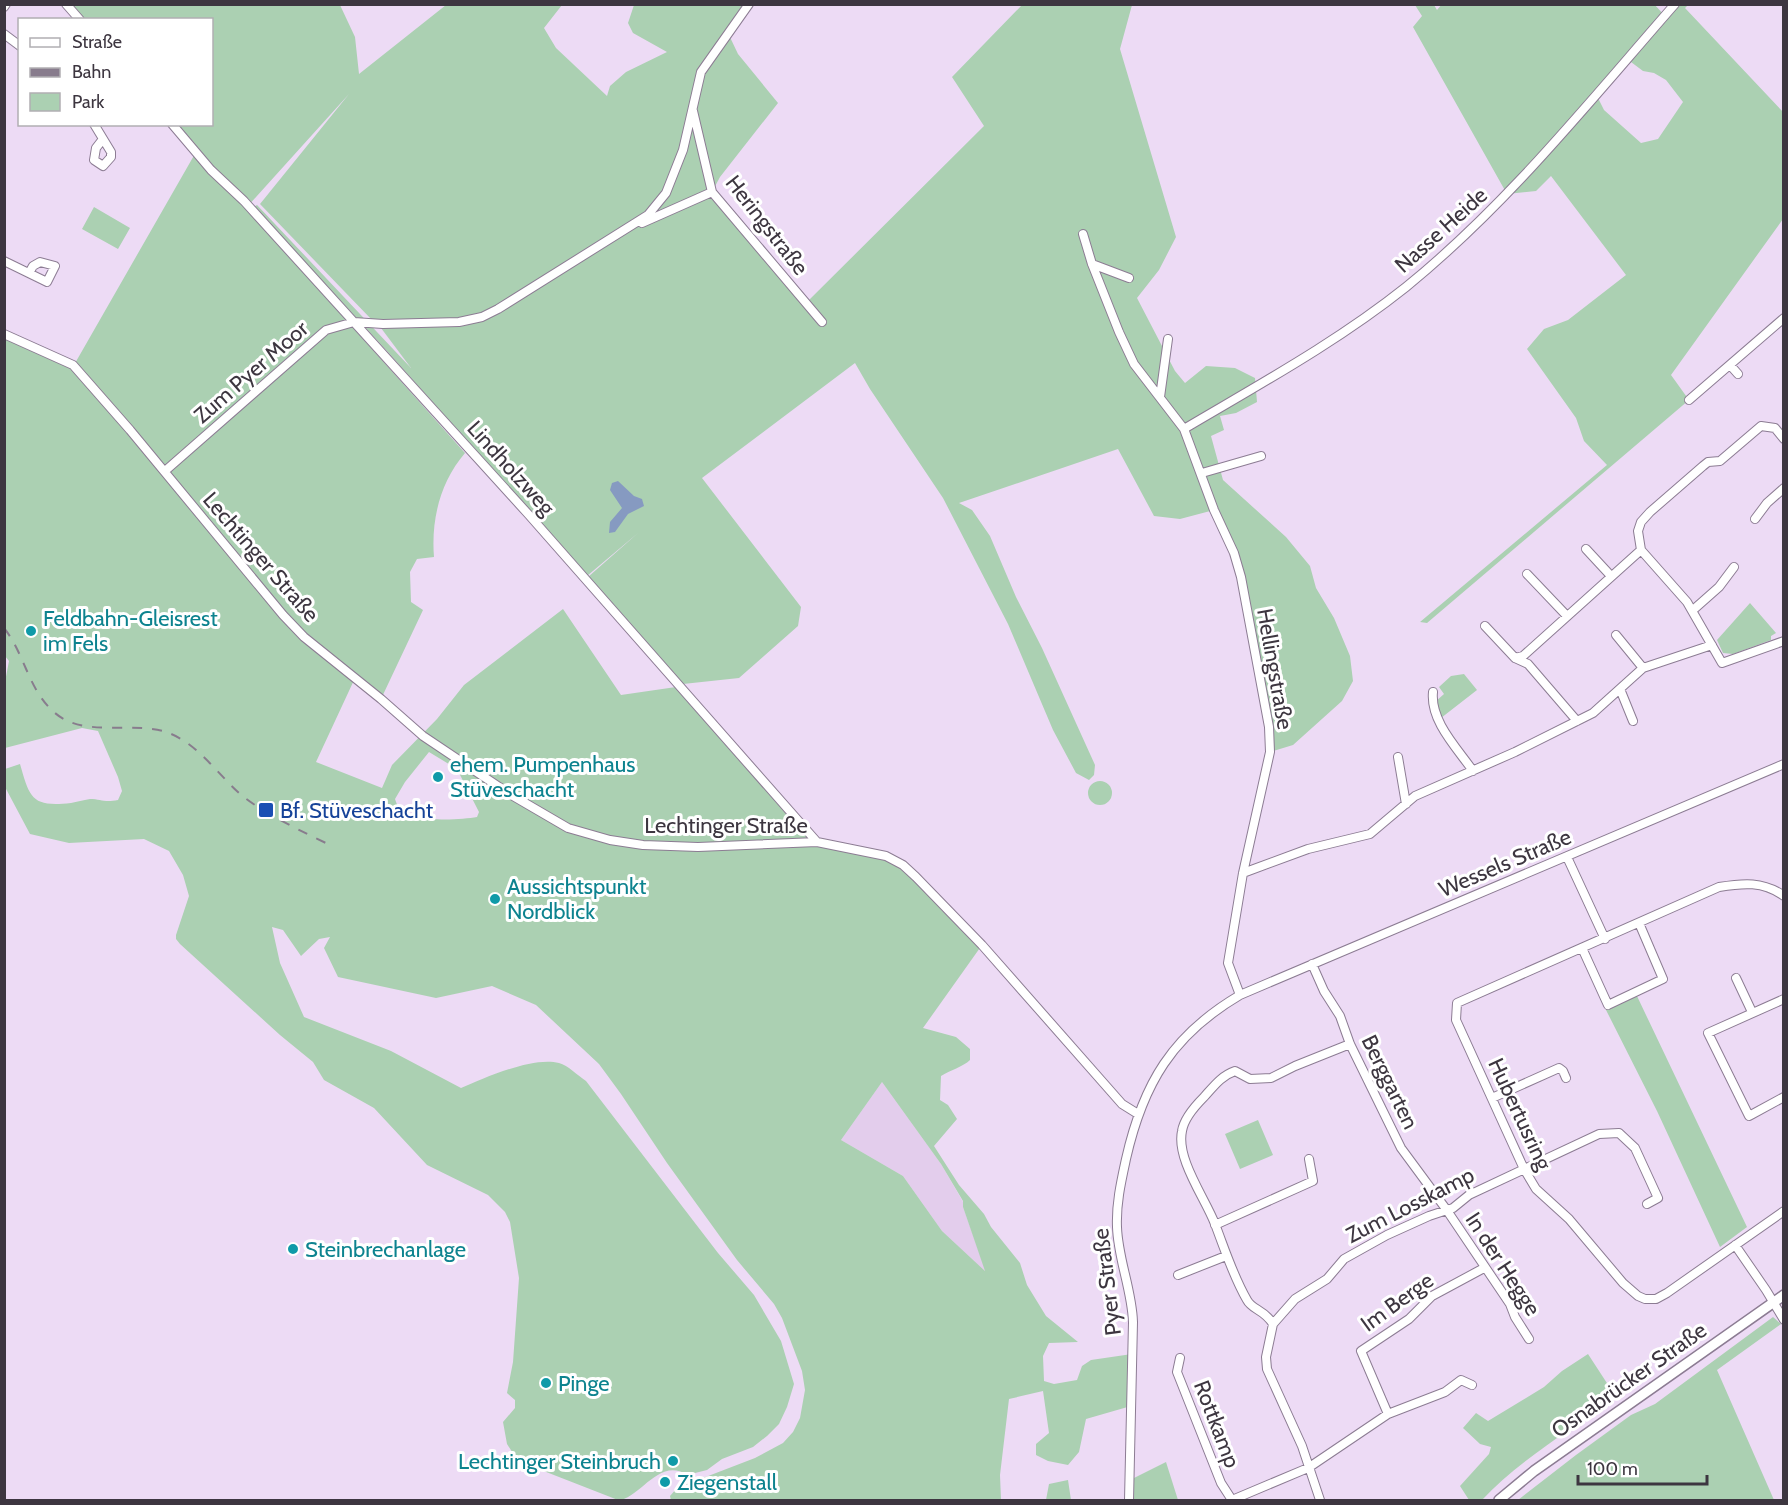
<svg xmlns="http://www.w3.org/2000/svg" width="1788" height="1505" font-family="Cabin,sans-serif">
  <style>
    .built { fill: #e3cdec }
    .green { fill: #abd0b2; fill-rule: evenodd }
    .water { fill: #869ac1 }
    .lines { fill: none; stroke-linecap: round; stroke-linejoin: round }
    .minor-casing { stroke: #8c7c93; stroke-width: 10 }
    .tertiary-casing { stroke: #8c7c93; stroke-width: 12 }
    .minor { stroke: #fff; stroke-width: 8 }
    .tertiary { stroke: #fff; stroke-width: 9 }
    .rail { stroke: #887c8d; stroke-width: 2; stroke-dasharray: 10 10; stroke-linecap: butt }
    .culture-dot { fill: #0f9aa8; stroke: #fff; stroke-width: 2 }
    .transit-dot { fill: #1a4fb4; stroke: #fff; stroke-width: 2 }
    .labels { text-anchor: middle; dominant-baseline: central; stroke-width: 6; stroke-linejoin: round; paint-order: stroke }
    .street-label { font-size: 22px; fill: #3d3640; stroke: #fff }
    .culture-label { font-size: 22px; fill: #0d838f; stroke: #fff; text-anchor: start }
    .transit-label { font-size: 22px; fill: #164399; stroke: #fff; text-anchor: start }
  </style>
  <rect width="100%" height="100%" fill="#eddbf5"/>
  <path class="built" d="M 882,1082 L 941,1164 L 963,1202 L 963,1207 L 986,1272 L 942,1231 L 903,1176 L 841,1140 Z"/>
  <path class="green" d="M 1442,4 L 1654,4 L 1665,16 L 1675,5 L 1688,5 L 1685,8 L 1784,113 L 1783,219 L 1671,375 L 1689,400 L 1427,623 L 1420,622 L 1607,465 L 1584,441 L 1576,418 L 1527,349 L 1544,329 L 1568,320 L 1626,275 L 1551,176 L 1536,191 L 1507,194 L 1413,27 L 1422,16 L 1415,5 L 1434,5 L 1437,10 ZM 1627,59 L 1643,71 L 1654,73 L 1666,80 L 1683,102 L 1658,139 L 1641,143 L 1604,110 L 1596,94 Z
    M 66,5 L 340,5 L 355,37 L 359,74 L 446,5 L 562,5 L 544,28 L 556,48 L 607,96 L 610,86 L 626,72 L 667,52 L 633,33 L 628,23 L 634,5 L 749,5 L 728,33 L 738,54 L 778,103 L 720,177 L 712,192 L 806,303 L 984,126 L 952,77 L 1022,5 L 1132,5 L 1120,49 L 1176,237 L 1159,270 L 1137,298 L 1175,371 L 1185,383 L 1206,366 L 1235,368 L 1255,378 L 1257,402 L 1236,413 L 1220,416 L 1224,430 L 1211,436 L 1223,480 L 1286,537 L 1310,566 L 1316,588 L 1334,618 L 1350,656 L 1353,681 L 1342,701 L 1293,745 L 1270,752 L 1241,577 L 1214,510 L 1180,519 L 1154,516 L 1118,449 L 959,503 L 972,510 L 990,536 L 1016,597 L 1042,648 L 1095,765 L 1094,775 L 1089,780 L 1076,773 L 1053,730 L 1008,624 L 943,498 L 870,389 L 855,363 L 702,478 L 801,607 L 798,626 L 739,678 L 683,684 L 588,577 L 638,533 L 587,576 L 386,350 L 254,207 L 257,205 L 411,368 L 378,324 L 372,320 L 260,204 L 349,94 L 246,208 L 465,453 C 440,482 431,520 434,557 L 417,559 L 410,572 L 411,602 L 423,610 L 381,699 L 355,678 L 316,762 L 382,788 L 392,765 L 437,719 L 464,685 L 563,609 L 621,695 L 676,687 L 817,842 L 863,851 L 903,865 L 982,945 L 923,1028 L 956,1037 L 970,1049 L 970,1060 C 963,1067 950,1070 941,1076 L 940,1100 L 948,1105 L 957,1119 L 934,1146 L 959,1185 L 984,1214 L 991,1227 L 1020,1263 L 1027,1285 L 1046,1316 L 1078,1342 L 1049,1343 L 1043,1356 L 1044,1381 L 1054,1384 L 1077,1380 L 1082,1366 L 1091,1360 L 1132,1354 L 1131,1406 L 1086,1419 L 1079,1452 L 1068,1465 L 1048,1461 L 1036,1455 L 1036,1444 L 1049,1433 L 1043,1391 L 1009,1399 L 1000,1475 L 1001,1500 L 671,1500 L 670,1496 L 677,1488 L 755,1458 L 783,1443 L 793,1432 L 800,1418 L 805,1390 L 802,1371 L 782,1318 L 774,1304 L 737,1260 L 667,1163 L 621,1094 L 599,1064 L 536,1005 L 492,986 L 436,998 L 338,977 L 324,948 L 330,937 L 319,939 L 301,956 L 283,930 L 272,927 L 280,963 L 304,1017 L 391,1051 L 461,1088 C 484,1078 533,1056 559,1063 C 568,1065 578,1076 586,1081 L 718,1253 L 754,1295 L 781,1341 L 794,1384 L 787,1407 L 779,1424 L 767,1436 L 753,1447 L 722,1459 L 707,1470 L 687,1475 C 659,1456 639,1500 618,1500 L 518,1461 L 507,1444 L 503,1422 L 515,1408 L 515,1400 L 507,1393 L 513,1362 L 519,1278 L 510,1222 L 505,1212 L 488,1195 L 427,1165 L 374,1108 L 324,1080 L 313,1062 L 280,1035 L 180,944 L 176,939 L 176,935 L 189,896 L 183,875 L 169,851 L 144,839 L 69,843 L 30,834 L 5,787 L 5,769 L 20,764 C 30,799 32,807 71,803 C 77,802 83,800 90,799 C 101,799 104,803 118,800 L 122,791 L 118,777 L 98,731 L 82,728 L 5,748 L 4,687 L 9,661 L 5,656 L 5,334 L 74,365 L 196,152 L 172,125 L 212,124 L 212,20 L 79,19 ZM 429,752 L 457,769 L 479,812 L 477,817 C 459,820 412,823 399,808 C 397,805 396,802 395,799 L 405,782 ZM 882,1082 L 941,1164 L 963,1201 L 963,1207 L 985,1271 L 942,1231 L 903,1176 L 841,1140 Z
    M 94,207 L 130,228 L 118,249 L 82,229 Z
    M 1750,603 L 1776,633 L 1771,636 L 1771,640 L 1733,654 L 1723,653 L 1717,640 Z
    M 1464,674 L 1477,690 L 1441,718 L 1435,702 L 1444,694 L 1439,687 L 1451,676 Z
    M1088 793a12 12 0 1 1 24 0a12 12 0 1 1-24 0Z
    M 1636,994 L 1747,1227 L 1720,1247 L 1657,1111 L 1605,1008 Z
    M 1258,1120 L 1273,1155 L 1240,1169 L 1225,1134 Z
    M 1773,1317 L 1781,1324 L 1717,1370 L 1774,1500 L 1518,1500 L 1576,1455 L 1631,1415 L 1655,1404 Z
    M 1588,1354 L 1616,1397 C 1573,1428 1517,1462 1482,1500 L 1469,1500 L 1460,1486 L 1489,1454 L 1491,1447 L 1480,1444 L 1463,1428 L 1476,1413 L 1488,1421 L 1544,1387 L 1562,1371 Z
    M 1166,1462 L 1178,1500 L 1129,1500 L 1130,1480 Z
    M 1068,1480 L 1071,1500 L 1046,1500 L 1049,1484 Z"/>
  <path class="water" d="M 618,481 L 634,496 L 642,499 L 644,506 L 628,514 L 615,532 L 609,533 L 610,522 L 622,508 L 610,490 L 612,483 Z"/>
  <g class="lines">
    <g class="minor-casing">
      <path id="minor" d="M 66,4 L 80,20
        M 4,7 L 6,4
        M 4,34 L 20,46
        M 693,111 L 712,192 L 822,322
        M 94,124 L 111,152 L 111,157 L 103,166 L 94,160 L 96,148 L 103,139
        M 172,124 L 211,170 L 244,201 L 529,515 L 817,842
        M 642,223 L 712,192
        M 1083,234 L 1092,264 L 1119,332 L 1134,364 L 1184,429 L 1214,510 L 1234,553 L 1241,577 L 1269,727 L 1270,752 L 1243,873 L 1228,963 L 1240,995
        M 4,261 L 47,282 L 55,266 L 40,262 L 33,266 L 29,273
        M 1092,264 L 1129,278
        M 4,334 L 73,365 L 130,430 L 283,615 L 304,637 L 381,699 L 423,736 L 508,793 L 568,828 L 610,840 L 643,845 L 698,847 L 817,842 L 886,856 L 903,865 L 916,877 L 982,945 L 1122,1104 L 1138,1114
        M 1730,365 L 1738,374
        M 1160,397 L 1168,339
        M 1689,400 L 1784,318
        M 1184,429 C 1260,384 1337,342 1406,287 C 1507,205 1589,102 1675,4
        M 1784,439 L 1775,428 L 1761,426 L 1720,461 L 1708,462 L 1703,466 L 1650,512 L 1641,522 L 1638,531 L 1641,550 L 1687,602 L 1722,663 L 1784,641
        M 165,471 L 326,330 L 354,322 L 383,324 L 459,322 L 482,317 L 498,309 L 648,215 L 666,193 L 683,150 L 701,72 L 749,4
        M 1202,473 L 1261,456
        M 1755,519 L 1767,503 L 1784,488
        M 1586,549 L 1611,576
        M 1527,574 L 1567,616
        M 1693,610 L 1719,587 L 1734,567
        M 1485,626 L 1515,658
        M 1616,635 L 1643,668
        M 1620,689 L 1633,721
        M 1433,692 C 1430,721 1457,748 1473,771
        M 1577,721 L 1528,664 L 1515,658 L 1523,656 L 1641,550
        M 1398,757 L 1406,804
        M 1567,857 L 1605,939
        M 1243,873 L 1308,849 L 1370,834 L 1415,796 L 1515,752 L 1593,713 L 1643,668 L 1712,645
        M 1784,896 C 1763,881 1743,883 1719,887 L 1457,1003 L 1456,1020 L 1524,1169 L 1536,1189 L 1569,1219 L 1623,1283 L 1638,1296 L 1645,1299 L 1656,1299 L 1667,1293 L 1784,1211
        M 1582,948 L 1608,1005 L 1663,979 L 1639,923
        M 1312,964 L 1324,991 L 1340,1016 L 1350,1044 L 1401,1148 L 1446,1209 L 1510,1304 L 1515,1317 L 1529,1339
        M 1736,978 L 1752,1012
        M 1784,999 L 1708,1033 L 1749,1116 L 1784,1097
        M 1492,1098 L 1559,1068 L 1563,1071 L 1566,1078
        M 1215,1225 L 1313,1181 L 1309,1159
        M 1735,1245 L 1766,1290 L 1784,1320
        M 1178,1275 L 1226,1256
        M 1273,1324 C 1264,1309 1252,1310 1247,1300 C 1233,1276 1225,1250 1215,1224 C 1205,1198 1176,1159 1182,1131 C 1184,1118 1195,1106 1204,1097 C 1214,1086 1221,1076 1235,1071 L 1250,1079 L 1271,1078 L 1295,1066 L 1350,1044
        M 1180,1358 L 1177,1372 L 1221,1483 L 1232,1500 L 1308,1468 L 1388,1414 L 1445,1392 L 1461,1380 L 1472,1385
        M 1388,1414 L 1361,1351 L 1409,1319 L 1432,1296 L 1484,1268
        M 1129,1500 L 1133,1322 C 1132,1290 1118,1259 1117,1227 C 1116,1204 1121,1182 1126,1159 C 1143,1084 1172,1035 1240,995 L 1784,764
        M 1320,1500 L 1302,1446 L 1267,1369 L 1266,1357 L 1273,1324 L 1295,1299 L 1327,1279 L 1344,1259 L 1387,1235 L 1429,1216 L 1453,1208 L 1469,1195 L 1599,1134 L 1619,1133 L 1635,1148 L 1658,1198 L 1647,1204"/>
    </g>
    <g class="tertiary-casing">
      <path id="tertiary" d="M 1499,1500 L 1534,1471 L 1784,1295"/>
    </g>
    <use href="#minor" class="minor"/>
    <use href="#tertiary" class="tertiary"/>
    <path class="rail" d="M 4,628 C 25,654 28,690 55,713 C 84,738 134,721 166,732 C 196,742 216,772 239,793 C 259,811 305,833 330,845"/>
  </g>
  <g class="culture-dot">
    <circle cx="31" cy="631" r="6"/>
    <circle cx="438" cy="777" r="6"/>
    <circle cx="495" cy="899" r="6"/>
    <circle cx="293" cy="1249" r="6"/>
    <circle cx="546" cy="1383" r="6"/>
    <circle cx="673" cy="1461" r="6"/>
    <circle cx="665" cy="1482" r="6"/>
  </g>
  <rect class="transit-dot" x="258" y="802" width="16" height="16" rx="3"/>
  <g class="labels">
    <g class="street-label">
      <text transform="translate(767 225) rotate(52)">Heringstraße</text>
      <text transform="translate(1441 230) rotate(-42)">Nasse Heide</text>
      <text transform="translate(251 372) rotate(-41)">Zum Pyer Moor</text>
      <text transform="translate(511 468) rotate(48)">Lindholzweg</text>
      <text transform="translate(261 557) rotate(49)">Lechtinger Straße</text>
      <text transform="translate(1275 669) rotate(80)">Hellingstraße</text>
      <text x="726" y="825">Lechtinger Straße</text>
      <text transform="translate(1505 863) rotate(-23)">Wessels Straße</text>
      <text transform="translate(1390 1082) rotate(64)">Berggarten</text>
      <text transform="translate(1520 1114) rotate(65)">Hubertusring</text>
      <text transform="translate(1410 1205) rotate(-27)">Zum Losskamp</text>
      <text transform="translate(1503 1264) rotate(57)">In der Hegge</text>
      <text transform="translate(1107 1282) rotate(-97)">Pyer Straße</text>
      <text transform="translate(1397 1302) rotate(-36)">Im Berge</text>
      <text transform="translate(1629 1380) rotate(-35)">Osnabrücker Straße</text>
      <text transform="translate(1217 1424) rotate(69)">Rottkamp</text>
    </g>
    <g class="culture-label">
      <text x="43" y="618">Feldbahn-Gleisrest<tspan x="43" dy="25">im Fels</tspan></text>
      <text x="450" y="764">ehem. Pumpenhaus<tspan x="450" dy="25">Stüveschacht</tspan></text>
      <text x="507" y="886">Aussichtspunkt<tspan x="507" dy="25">Nordblick</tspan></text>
      <text x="305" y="1249">Steinbrechanlage</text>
      <text x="558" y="1383">Pinge</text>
      <text x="661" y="1461" text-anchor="end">Lechtinger Steinbruch</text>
      <text x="677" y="1482">Ziegenstall</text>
    </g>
    <g class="transit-label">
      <text x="280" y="810">Bf. Stüveschacht</text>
    </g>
  </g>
  <rect width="1788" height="1505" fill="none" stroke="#3d3640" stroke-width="12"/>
  <rect x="18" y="18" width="195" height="108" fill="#ffffff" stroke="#b1afb3" stroke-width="1.5"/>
  <rect x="30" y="38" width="30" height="9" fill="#ffffff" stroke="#b1afb3" stroke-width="1.5"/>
  <text x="72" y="48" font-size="18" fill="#3d3640">Straße</text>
  <rect x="30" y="68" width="30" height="9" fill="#887c8d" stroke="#b1afb3" stroke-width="1.5"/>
  <text x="72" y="78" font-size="18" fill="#3d3640">Bahn</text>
  <rect x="30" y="93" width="30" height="18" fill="#abd0b2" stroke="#b1afb3" stroke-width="1.5"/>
  <text x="72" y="108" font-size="18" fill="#3d3640">Park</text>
  <path d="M1578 1475v9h129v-9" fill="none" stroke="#3d3640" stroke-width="3"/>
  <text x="1587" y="1475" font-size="18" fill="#3d3640" stroke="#ffffff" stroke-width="4.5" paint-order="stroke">100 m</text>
</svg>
